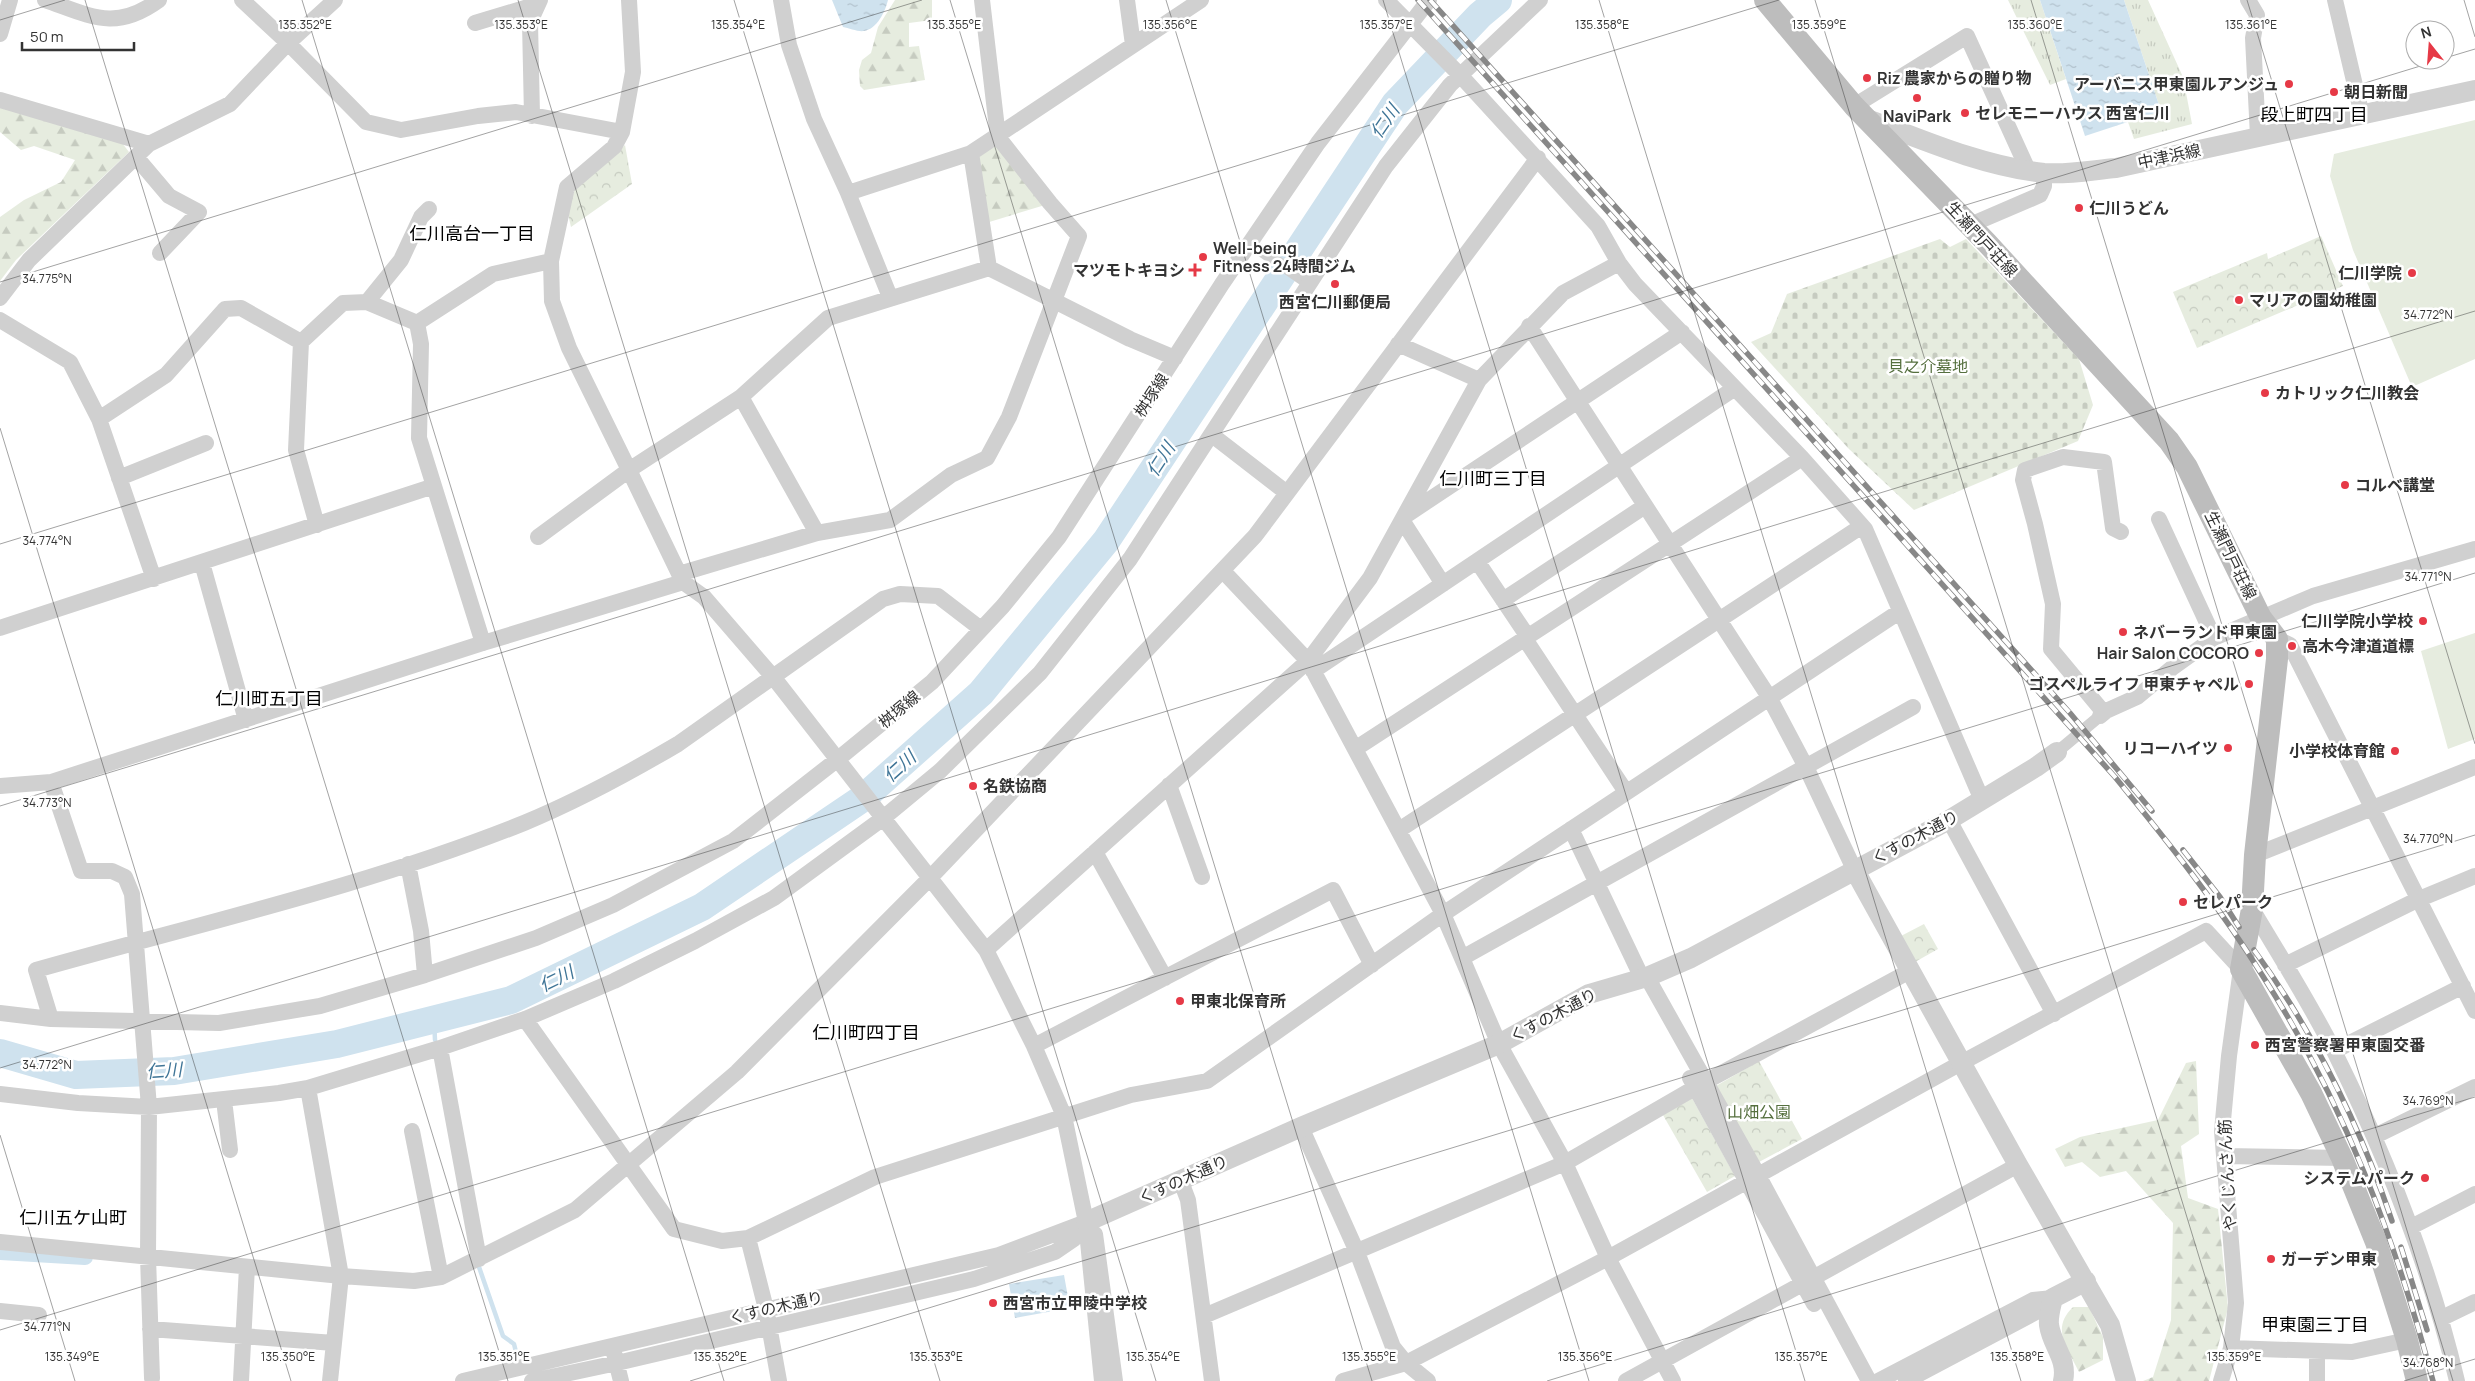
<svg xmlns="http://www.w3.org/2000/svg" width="2475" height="1381" font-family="Manrope,'Noto Sans JP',sans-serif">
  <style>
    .grass { fill: url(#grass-tufts) }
    .forest { fill: url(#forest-firs) }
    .cemetery { fill: url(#cemetery-stones) }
    .park { fill: url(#park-crowns) }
    .pitch { fill: #e6ecdf }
    .water { fill: url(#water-ripples) }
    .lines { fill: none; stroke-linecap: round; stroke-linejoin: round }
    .stream { stroke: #cfe2ee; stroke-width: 4.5 }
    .canal { stroke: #cfe2ee; stroke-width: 16 }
    .river { stroke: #cfe2ee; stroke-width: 28 }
    .pedestrian { stroke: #d0d0d0; stroke-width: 12 }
    .minor { stroke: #d0d0d0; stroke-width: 16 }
    .tertiary { stroke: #d0d0d0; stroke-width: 20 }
    .secondary { stroke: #bdbdbd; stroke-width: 22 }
    .rail-casing { stroke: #888; stroke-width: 5.5 }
    .rail { stroke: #fff; stroke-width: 4; stroke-dasharray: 11; stroke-linecap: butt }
    .ticks { fill: none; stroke: #333; stroke-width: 1; stroke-opacity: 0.45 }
    .poi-dot { fill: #e63946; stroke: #fff; stroke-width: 2 }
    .labels { text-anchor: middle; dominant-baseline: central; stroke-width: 5; stroke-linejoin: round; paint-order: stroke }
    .poi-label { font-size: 16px; font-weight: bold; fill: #333; stroke: #fff; text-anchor: start }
    .street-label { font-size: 16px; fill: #333; stroke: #fff }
    .park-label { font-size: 16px; fill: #56703f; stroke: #fff }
    .neighbourhood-label { font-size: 18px; fill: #000; stroke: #fff }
    .water-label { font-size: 18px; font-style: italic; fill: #3f7597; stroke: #fff }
    .ticks-label { font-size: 12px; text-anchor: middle; fill: #333; stroke: #fff; stroke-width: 5; stroke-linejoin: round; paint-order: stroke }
  </style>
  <defs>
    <pattern id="grass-tufts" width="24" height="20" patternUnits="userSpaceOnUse" patternTransform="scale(1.25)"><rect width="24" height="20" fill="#e6ecdf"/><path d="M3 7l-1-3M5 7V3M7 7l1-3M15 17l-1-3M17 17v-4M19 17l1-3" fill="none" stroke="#c6cbc0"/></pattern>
    <pattern id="forest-firs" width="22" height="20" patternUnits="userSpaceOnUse" patternTransform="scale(1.25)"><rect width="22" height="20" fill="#e6ecdf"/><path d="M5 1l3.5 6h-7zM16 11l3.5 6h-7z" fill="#c6cbc0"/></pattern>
    <pattern id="cemetery-stones" width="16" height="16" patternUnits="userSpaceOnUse" patternTransform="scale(1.25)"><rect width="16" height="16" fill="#e6ecdf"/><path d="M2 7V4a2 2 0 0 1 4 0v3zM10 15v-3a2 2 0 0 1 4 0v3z" fill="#c6cbc0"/></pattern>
    <pattern id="park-crowns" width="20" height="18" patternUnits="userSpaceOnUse" patternTransform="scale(1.25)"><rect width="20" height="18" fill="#e6ecdf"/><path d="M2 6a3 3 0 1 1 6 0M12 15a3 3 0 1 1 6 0" fill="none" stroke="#c6cbc0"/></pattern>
    <pattern id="water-ripples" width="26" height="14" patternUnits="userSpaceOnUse" patternTransform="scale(1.25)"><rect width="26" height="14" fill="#cfe2ee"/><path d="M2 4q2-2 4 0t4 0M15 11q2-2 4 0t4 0" fill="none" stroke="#b2c2cd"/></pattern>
  </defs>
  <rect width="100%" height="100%" fill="#fff"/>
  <path class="grass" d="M 2008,0 L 2040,0 L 2066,79 L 2050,85 Z
    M 2124,0 L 2148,0 L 2183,77 L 2192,124 L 2134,139 L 2128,122 L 2161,111 Z"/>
  <path class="forest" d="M 895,0 L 932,0 L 932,20 L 909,23 L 909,47 L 919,46 L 925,80 L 864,90 L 860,86 L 859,70 L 862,60 L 871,53 L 878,27 Z
    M 0,107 L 119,139 L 129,152 L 16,260 L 0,281 L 0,217 L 24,200 L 61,182 L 75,160 L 34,146 L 21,150 L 0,132 Z
    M 1000,145 L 1045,205 L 986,223 L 977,154 Z
    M 2196,1061 L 2199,1134 L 2181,1146 L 2188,1198 L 2218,1209 L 2228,1308 L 2209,1381 L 2143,1381 L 2153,1377 L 2171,1320 L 2173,1223 L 2126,1171 L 2100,1177 L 2082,1162 L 2065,1167 L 2055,1149 L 2080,1137 L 2158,1120 L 2186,1063 Z
    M 2073,1307 L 2089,1307 L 2103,1337 L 2103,1360 L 2079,1372 C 2068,1349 2050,1329 2073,1307 Z"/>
  <path class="cemetery" d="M 1940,239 L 1950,247 L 1966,239 L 2079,359 L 2093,405 L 2078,441 L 1914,510 L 1849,449 L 1751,342 L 1771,333 L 1787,294 Z"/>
  <path class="park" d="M 625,145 L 632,184 L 571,227 L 568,214 L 574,191 Z
    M 2321,236 L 2343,286 L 2197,348 L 2173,292 L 2267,253 L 2268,259 Z
    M 1924,924 L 1938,949 L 1915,962 L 1901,936 Z
    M 1759,1061 L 1802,1139 L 1759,1162 L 1716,1086 Z
    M 1692,1098 L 1735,1176 L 1707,1192 L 1663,1115 Z"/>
  <path class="pitch" d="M 2475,120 L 2475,359 L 2412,387 L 2353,250 L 2330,176 L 2334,154 Z
    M 2475,633 L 2475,739 L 2448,749 L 2421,651 Z"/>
  <path class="water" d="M 832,0 L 888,0 C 885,12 877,29 864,31 C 858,32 849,28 843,27 Z
    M 2040,0 L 2124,0 L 2161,111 L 2085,136 Z
    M 1064,1275 L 1070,1308 L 1015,1318 L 1009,1284 Z"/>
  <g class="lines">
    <path class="stream" d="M 434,1020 L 435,1040
      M 479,1267 L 503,1336 L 514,1344 L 517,1356"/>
    <path class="canal" d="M 0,1252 L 85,1257"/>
    <path class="river" d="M 0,1053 L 76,1075 L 174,1071 L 337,1044 L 511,1000 L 702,907 L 863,798 L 981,693 L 1106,541 L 1395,104 L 1480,15 L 1498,0"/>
    <path class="pedestrian" d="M 1250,243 L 1308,283
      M 2057,752 L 2100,716"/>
    <path class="minor" d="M 45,0 C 91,16 115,32 159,0
      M 242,0 L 288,43 L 366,122 L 401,130 L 478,116 L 516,112 L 622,132
      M 781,0 L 789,45 L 814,119 L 848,193 L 971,153 L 1201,0
      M 1127,0 L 1133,45
      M 1386,0 L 1461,76 L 1598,226 L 1619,263 L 1635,284 L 1802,458 L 1865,529 L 1982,800
      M 2248,0 L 2257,15 L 2253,38 L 2258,136
      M 2335,0 L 2362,115
      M 475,23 L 538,4
      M 0,34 L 10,0
      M 0,100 L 149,144
      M 1854,106 L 1967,36 L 2028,170
      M 532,116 L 530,22 L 540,0
      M 971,153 L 989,268 L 1130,339 L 1175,358
      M 136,157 L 169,196 L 199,212 L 160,253
      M 848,193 L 890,297
      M 1970,225 L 2040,195 L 2044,186 L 2044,173
      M 0,298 L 29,260 L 149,144 L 230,104 L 288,43 L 335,0
      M 367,302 L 401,260 L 421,217 L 429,209
      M 0,320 L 70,362 L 99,419 L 154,579
      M 417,323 L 421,344 L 419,438 L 483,643
      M 417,323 L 493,274 L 551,261
      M 1529,326 L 1769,697 L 1806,767 L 1854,869
      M 301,342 L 296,450 L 317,525
      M 1398,344 L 1479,380
      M 741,397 L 817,533
      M 99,419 L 166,375 L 225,309 L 241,308 L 301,342 L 343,303 L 367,302 L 417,323
      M 1212,435 L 1287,493
      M 119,478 L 206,443
      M 1405,516 L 1682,332
      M 2159,519 L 2214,638
      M 1402,520 L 1443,584
      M 538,537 L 629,470 L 569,348 L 552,301 L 551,261 L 567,187 L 614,147 L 622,132 L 633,72 L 629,0
      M 1477,561 L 1528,637
      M 202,563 L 246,720
      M 1223,571 L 1308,661 L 1443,914 L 1499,1044 L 1565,1163 L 1608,1258 L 1673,1381
      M 679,574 L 817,533 L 890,520 L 951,475 L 987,458 L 1009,417 L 1079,236 L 1050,203 L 998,137 L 982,0
      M 683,582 L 629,470 L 741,397 L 828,318 L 989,268
      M 1503,600 L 1645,506
      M 0,628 L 434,486
      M 1525,639 L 1626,792
      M 2277,639 L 2290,645 L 2475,1011
      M 1313,671 L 1735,388
      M 2106,711 L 2100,708 L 2051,649 L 2053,604 L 2035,524 L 2023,480 L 2025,470 L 2063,457 L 2104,462 L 2113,528 L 2121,532
      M 2100,716 L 2106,711 L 2137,697 L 2172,668 L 2214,638 L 2313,596 L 2475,549
      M 1355,749 L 1802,458
      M 51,782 L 81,871 L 112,871 L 125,877 L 132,894 L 149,1107 L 148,1257 L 152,1378
      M 1169,785 L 1202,877
      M 0,786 L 51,782 L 483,643 L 683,582 L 704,597 L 774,678 L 986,950 L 1034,1046 L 1064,1116 L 1086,1222 L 1102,1381
      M 1949,820 L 2054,1014
      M 1571,829 L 1642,978
      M 1399,830 L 1862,526
      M 1095,852 L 1165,978
      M 2255,855 L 2475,767
      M 408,864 L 421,931 L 425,975
      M 2252,909 C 2280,956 2310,1003 2335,1053 C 2387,1158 2430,1267 2457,1381
      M 986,950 L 1308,661 L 1370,578 L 1479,380 L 1563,293 L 1619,263
      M 1462,958 L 1913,707
      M 2285,965 L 2417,900 L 2475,876
      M 1647,977 L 1758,1175 L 1869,1381
      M 0,1013 L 51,1019 L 219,1023 L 320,1006 L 425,975 L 536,938 L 613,905 L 733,841 L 838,759 L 932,682 L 1003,606 L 1059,537 L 1222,284 L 1318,143 L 1429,0
      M 51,1019 L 36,970 C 198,924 367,886 524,823 C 577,801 629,773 678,744 L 883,599 L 900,594 L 938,596 L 981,629
      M 525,1019 L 674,1229 L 722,1241 L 748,1238 L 875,1177 L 1131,1095 L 1207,1081 L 1443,914 L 1899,612
      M 1034,1046 L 1333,890 L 1372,965
      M 440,1048 L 479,1259
      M 2334,1051 L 2463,986
      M 1690,1078 L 1814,1304
      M 308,1088 L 341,1276 L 330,1381
      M 0,1094 L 78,1103 L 149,1107 L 279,1093 L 308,1088 L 440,1048 L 525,1019 L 614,981 L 695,941 L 774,898 L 882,819 L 940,771 L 1040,673 L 1130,559 L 1386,166 L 1450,85 L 1540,0
      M 224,1100 L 230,1150
      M 1301,1127 L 1357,1252 L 1393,1347 L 1406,1363 L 1428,1381
      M 412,1131 L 441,1277
      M 2375,1136 L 2475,1087
      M 2224,1156 L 2342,1158
      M 1180,1179 L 1188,1200 L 1212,1381
      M 2411,1227 L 2475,1194
      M 1095,1234 L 1115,1381
      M 748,1238 L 766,1309 L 779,1381
      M 0,1242 L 341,1276 L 414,1281 L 441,1277 L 575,1210 L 737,1072 L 929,879 L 1255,536 L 1538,158
      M 0,1311 L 39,1315
      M 1204,1316 L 1565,1163 L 1705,1082 L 1910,971
      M 2442,1318 L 2475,1302
      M 150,1329 L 334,1343
      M 2231,1348 L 2352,1352 L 2407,1340
      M 614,1353 L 621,1381
      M 241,1381 L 247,1267
      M 463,1381 L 999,1255 L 1086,1222
      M 532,1381 L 617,1363 L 974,1279 L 1055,1252 L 1074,1239 L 1086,1222
      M 1343,1381 L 1406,1363 L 1608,1258 L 1961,1063 L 2206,931 L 2241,969 L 2229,1056 L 2222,1131 L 2236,1303 L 2231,1348 L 2221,1381
      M 1626,1381 L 2018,1165
      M 1878,1381 L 2033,1300 L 2053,1298
      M 1906,1381 L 2038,1311 L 2053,1298
      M 2317,1381 L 2317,1351"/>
    <path class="tertiary" d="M 1865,118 C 1923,140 1982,166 2044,173 C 2068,175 2093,170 2116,168 L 2475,90
      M 1854,869 L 2018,1165 L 2110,1325 L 2126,1381
      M 1086,1222 L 1301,1127 L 1499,1044 L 1589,994 L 1647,977 L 1691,958 L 1949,820 L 2036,767 L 2057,752
      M 2063,1381 C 2068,1359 2052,1346 2049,1325 C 2048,1316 2051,1307 2053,1298 L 2086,1281"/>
    <path class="secondary" d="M 1765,0 L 1854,106 L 1987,243 L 2169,441 L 2187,467 L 2261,618 L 2277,639 L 2277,659 L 2255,855 L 2252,909 L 2241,969 L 2311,1093 L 2342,1158 L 2376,1242 L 2407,1340 L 2417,1381"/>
    <g class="rail-casing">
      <path id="rail" d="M 1418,0 L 2115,777 C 2168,842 2220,907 2264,978 C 2344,1103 2395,1238 2433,1381
        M 1430,0 L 2070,713 L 2152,811
        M 2183,850 L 2220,897 L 2239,927
        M 2254,950 C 2313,1031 2360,1126 2392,1221
        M 2401,1247 L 2427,1330"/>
    </g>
    <use href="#rail" class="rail"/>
  </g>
  <path class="ticks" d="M 85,0 L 508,1381M 302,0 L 724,1381M 518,0 L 940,1381M 734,0 L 1156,1381M 950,0 L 1372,1381M 1166,0 L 1589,1381M 1383,0 L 1805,1381M 1599,0 L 2021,1381M 1815,0 L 2237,1381M 2031,0 L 2453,1381M 2247,0 L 2475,744M 2464,0 L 2475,37M 0,20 L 65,0M 2445,58 L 2475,49M 0,282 L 922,0M 0,428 L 291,1381M 0,544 L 1779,0M 0,806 L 2440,60M 0,1068 L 2475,311M 0,1135 L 75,1381M 0,1330 L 2475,573M 690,1381 L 2475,835M 1547,1381 L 2475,1097M 2404,1381 L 2475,1359"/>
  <g class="poi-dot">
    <circle cx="1867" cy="78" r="5"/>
    <circle cx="2289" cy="84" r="5"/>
    <circle cx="2334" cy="92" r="5"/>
    <circle cx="1917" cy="98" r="5"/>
    <circle cx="1965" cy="113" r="5"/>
    <circle cx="2079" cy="208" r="5"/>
    <circle cx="1203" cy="257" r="5"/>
    <path d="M1192.5 262.5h5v5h5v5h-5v5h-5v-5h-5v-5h5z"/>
    <circle cx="2412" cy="273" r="5"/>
    <circle cx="1335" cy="284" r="5"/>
    <circle cx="2239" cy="300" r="5"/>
    <circle cx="2265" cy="393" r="5"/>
    <circle cx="2345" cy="485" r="5"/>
    <circle cx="2423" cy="621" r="5"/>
    <circle cx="2123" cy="632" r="5"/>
    <circle cx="2292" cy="646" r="5"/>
    <circle cx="2259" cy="653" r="5"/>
    <circle cx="2249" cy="684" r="5"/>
    <circle cx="2228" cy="748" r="5"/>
    <circle cx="2395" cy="751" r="5"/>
    <circle cx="973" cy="786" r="5"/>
    <circle cx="2183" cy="902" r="5"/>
    <circle cx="1180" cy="1001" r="5"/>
    <circle cx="2255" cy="1045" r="5"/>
    <circle cx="2425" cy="1178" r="5"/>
    <circle cx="2271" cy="1259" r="5"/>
    <circle cx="993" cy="1303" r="5"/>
  </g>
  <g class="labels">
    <g class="poi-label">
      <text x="1877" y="78">Riz 農家からの贈り物</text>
      <text x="2279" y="84" text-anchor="end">アーバニス甲東園ルアンジュ</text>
      <text x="2344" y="92">朝日新聞</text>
      <text x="1975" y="113">セレモニーハウス 西宮仁川</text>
      <text x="1917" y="116" text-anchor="middle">NaviPark</text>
      <text x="2089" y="208">仁川うどん</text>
      <text x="1213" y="248">Well-being<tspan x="1213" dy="18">Fitness 24時間ジム</tspan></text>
      <text x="1185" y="270" text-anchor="end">マツモトキヨシ</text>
      <text x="2402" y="273" text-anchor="end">仁川学院</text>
      <text x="2249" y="300">マリアの園幼稚園</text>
      <text x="1335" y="302" text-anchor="middle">西宮仁川郵便局</text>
      <text x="2275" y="393">カトリック仁川教会</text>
      <text x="2355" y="485">コルベ講堂</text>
      <text x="2413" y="621" text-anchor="end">仁川学院小学校</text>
      <text x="2133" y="632">ネバーランド甲東園</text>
      <text x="2302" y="646">高木今津道道標</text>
      <text x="2249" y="653" text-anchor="end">Hair Salon COCORO</text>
      <text x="2239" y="684" text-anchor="end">ゴスペルライフ 甲東チャペル</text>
      <text x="2218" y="748" text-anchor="end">リコーハイツ</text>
      <text x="2385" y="751" text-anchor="end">小学校体育館</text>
      <text x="983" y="786">名鉄協商</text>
      <text x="2193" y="902">セレパーク</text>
      <text x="1190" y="1001">甲東北保育所</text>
      <text x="2265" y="1045">西宮警察署甲東園交番</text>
      <text x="2415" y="1178" text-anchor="end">システムパーク</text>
      <text x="2281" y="1259">ガーデン甲東</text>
      <text x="1003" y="1303">西宮市立甲陵中学校</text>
    </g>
    <g class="street-label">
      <text transform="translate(2169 156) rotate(-12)">中津浜線</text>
      <text transform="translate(1982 239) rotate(47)">生瀬門戸荘線</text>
      <text transform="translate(1151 395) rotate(-57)">桝塚線</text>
      <text transform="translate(2231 555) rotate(64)">生瀬門戸荘線</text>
      <text transform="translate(899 709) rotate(-40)">桝塚線</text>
      <text transform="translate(1915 837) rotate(-28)">くすの木通り</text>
      <text transform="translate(1553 1015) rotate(-28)">くすの木通り</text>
      <text transform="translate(2227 1175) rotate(-93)">やくじんさん筋</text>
      <text transform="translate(1183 1179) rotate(-24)">くすの木通り</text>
      <text transform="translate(776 1307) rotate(-13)">くすの木通り</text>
    </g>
    <g class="park-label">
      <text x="1928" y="366">貝之介墓地</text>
      <text x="1759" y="1112">山畑公園</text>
    </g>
    <g class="neighbourhood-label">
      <text x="2314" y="114">段上町四丁目</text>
      <text x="472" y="233">仁川高台一丁目</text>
      <text x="1493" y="478">仁川町三丁目</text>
      <text x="269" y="698">仁川町五丁目</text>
      <text x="866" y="1032">仁川町四丁目</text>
      <text x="73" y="1217">仁川五ケ山町</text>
      <text x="2315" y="1324">甲東園三丁目</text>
    </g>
    <g class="water-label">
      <text transform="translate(1384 121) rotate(-55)">仁川</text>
      <text transform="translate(1160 459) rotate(-57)">仁川</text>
      <text transform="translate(899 766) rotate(-42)">仁川</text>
      <text transform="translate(556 978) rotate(-26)">仁川</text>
      <text transform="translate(164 1070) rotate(-4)">仁川</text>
    </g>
  </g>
  <g class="ticks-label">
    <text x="2251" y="29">135.361°E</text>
    <text x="305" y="29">135.352°E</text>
    <text x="521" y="29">135.353°E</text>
    <text x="738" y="29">135.354°E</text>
    <text x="954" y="29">135.355°E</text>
    <text x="1170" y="29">135.356°E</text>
    <text x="1386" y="29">135.357°E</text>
    <text x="1602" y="29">135.358°E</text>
    <text x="1819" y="29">135.359°E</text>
    <text x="2035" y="29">135.360°E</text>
    <text x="47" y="283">34.775°N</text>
    <text x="2428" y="319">34.772°N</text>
    <text x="47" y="545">34.774°N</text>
    <text x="2428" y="581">34.771°N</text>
    <text x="47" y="807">34.773°N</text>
    <text x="2428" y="843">34.770°N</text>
    <text x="47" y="1069">34.772°N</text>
    <text x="2428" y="1105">34.769°N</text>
    <text x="47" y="1331">34.771°N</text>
    <text x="72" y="1361">135.349°E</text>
    <text x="288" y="1361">135.350°E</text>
    <text x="504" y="1361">135.351°E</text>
    <text x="720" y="1361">135.352°E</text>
    <text x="936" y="1361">135.353°E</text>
    <text x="1153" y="1361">135.354°E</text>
    <text x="1369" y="1361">135.355°E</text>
    <text x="1585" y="1361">135.356°E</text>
    <text x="1801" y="1361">135.357°E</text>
    <text x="2017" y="1361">135.358°E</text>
    <text x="2234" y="1361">135.359°E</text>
    <text x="2428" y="1367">34.768°N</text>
  </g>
  <g transform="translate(2430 45) rotate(343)"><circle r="24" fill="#ffffff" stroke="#adadad"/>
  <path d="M0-4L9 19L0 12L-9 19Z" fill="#e63946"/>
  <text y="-8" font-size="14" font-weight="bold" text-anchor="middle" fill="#333333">N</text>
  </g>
  <path d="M22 42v8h112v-8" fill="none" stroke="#333333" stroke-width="2.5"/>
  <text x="30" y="42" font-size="15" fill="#333333" stroke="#ffffff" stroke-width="4" paint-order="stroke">50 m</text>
</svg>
